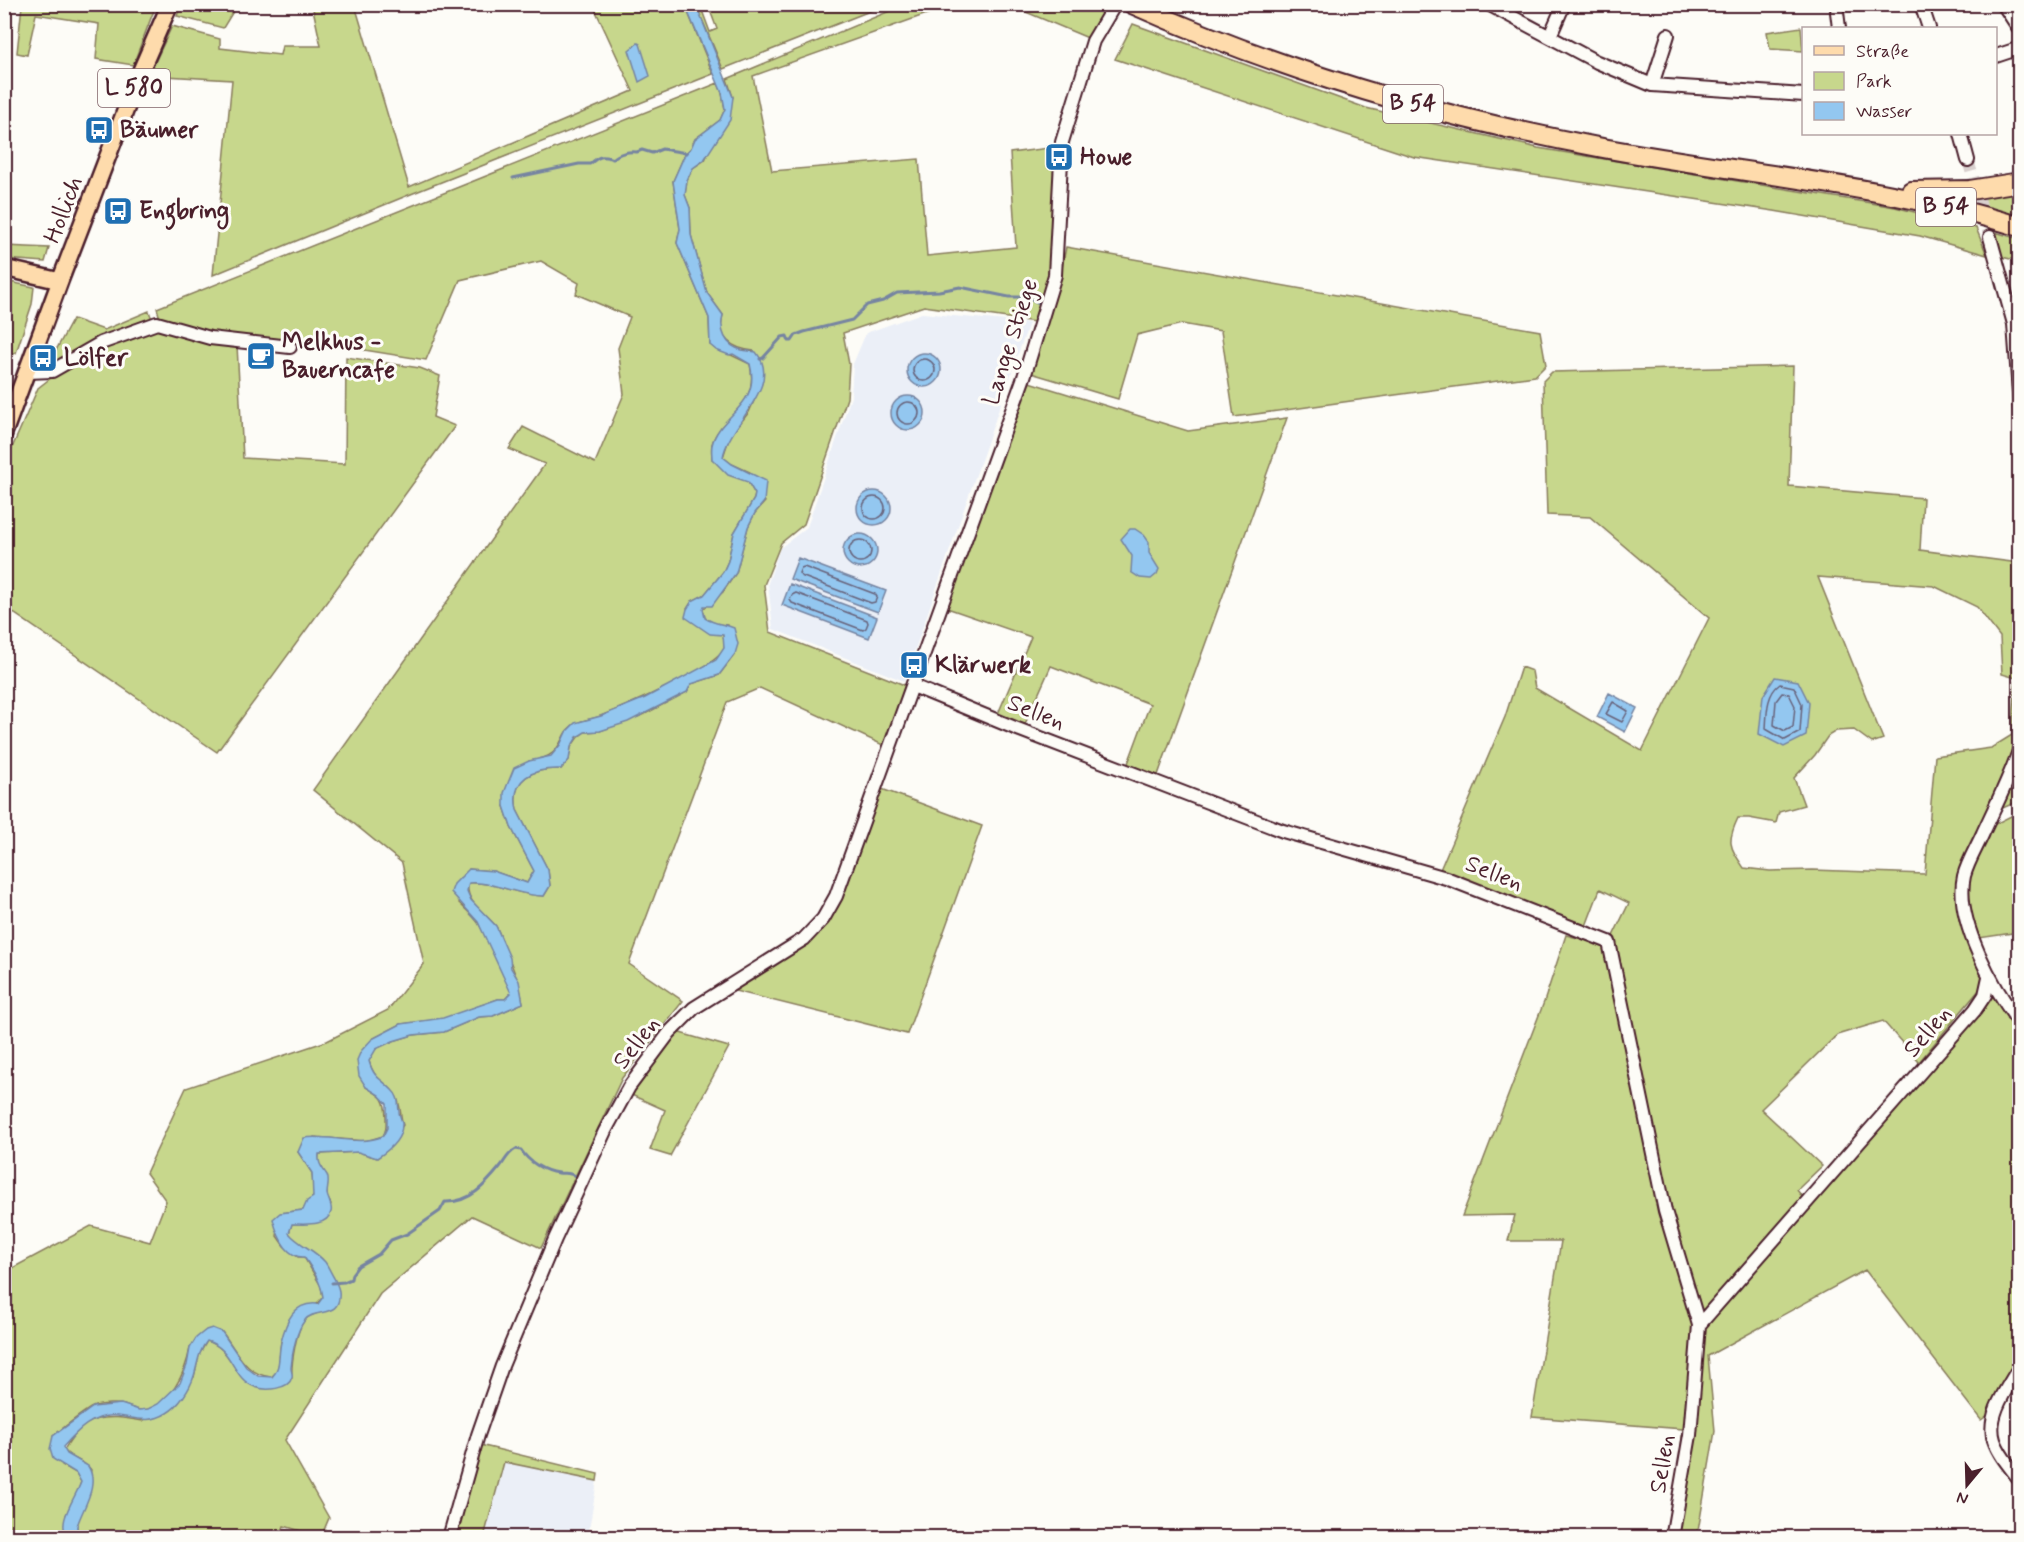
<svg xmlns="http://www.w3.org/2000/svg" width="2024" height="1542" font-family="Mynerve,sans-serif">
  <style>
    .built { fill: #ebeff7 }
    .green { fill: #c7d78c; stroke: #887b5c; stroke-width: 1.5; fill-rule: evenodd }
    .water { fill: #93c7f0; stroke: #7684a1; stroke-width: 1.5 }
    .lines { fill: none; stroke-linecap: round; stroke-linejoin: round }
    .shore { stroke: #67627a; stroke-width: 1.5 }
    .stream { stroke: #7684a1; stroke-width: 3 }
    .minor-tunnel { stroke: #d9d0ce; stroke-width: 12; stroke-dasharray: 12 6; stroke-linecap: butt }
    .minor-casing { stroke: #4a1f2b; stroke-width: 16 }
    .major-casing { stroke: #4a1f2b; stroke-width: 20 }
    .highway-casing { stroke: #4a1f2b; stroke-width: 22 }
    .minor { stroke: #fdfcf7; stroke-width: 12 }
    .major { stroke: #fedbac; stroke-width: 15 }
    .highway { stroke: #fedbac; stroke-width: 18 }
    .labels { text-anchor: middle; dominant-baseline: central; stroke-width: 6; stroke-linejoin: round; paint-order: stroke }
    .shield { fill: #fdfcf7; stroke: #806168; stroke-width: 1.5 }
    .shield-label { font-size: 22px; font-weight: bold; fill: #4a1f2b }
    .poi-label { font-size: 24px; font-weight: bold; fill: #4a1f2b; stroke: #fdfcf7; text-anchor: start }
    .street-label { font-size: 24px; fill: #4a1f2b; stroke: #fdfcf7 }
  </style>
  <rect width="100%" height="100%" fill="#fdfcf7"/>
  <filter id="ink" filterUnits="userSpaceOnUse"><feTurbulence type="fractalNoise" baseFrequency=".0167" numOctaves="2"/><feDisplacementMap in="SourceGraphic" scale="12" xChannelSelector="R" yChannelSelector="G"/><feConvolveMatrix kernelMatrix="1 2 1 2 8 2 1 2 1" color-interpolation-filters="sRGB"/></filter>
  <g filter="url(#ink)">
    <path class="built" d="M 922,313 L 1029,323 L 904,681 L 773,629 L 768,583 L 780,548 L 807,527 L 851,397 L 853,364 L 866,333 Z
      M 504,1462 L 597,1481 L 588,1537 L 484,1538 Z"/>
    <path class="green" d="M 22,5 L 22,4 L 156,5 L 133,65 L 96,59 L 99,24 L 36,14 L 27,55 L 17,53 Z
      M 181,5 L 181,4 L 237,5 L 223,28 L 177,16 Z
      M 315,5 L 355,5 L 409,187 L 633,91 L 593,5 L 685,5 L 713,74 L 411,194 L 213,275 L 232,80 L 149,75 L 172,26 L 220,39 L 220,48 L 280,55 L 282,46 L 321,46 L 313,9 Z
      M 696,5 L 700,5 L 710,32 L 717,29 L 708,5 L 885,5 L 723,69 Z
      M 904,5 L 952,5 L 753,76 L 772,171 L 919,159 L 927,256 L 1016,247 L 1010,153 L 1057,147 L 1050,274 L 1035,322 L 924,306 L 843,333 L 849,364 L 847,398 L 804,524 L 781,543 L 764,585 L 770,632 L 907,686 L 885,746 L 760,688 L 727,702 L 629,964 L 683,1001 L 622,1078 L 541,1248 L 472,1216 L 380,1294 L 285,1440 L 329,1518 L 321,1537 L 284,1526 L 280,1537 L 82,1537 L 77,1532 L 77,1526 L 91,1470 C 85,1460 71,1460 64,1450 C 84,1414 105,1414 143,1421 L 194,1377 L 199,1355 L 207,1341 C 227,1347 230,1364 243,1378 L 292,1378 C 291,1365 296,1326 307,1318 C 316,1311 326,1314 337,1304 L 289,1233 L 292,1224 L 302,1224 L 331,1204 L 327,1197 L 327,1176 L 318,1162 L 319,1154 L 358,1152 L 377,1158 L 403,1125 C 400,1116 401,1104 396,1096 C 387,1080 375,1083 369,1061 L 375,1049 L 393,1041 L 413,1035 L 444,1032 L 479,1017 L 493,1016 L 523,1003 C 519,981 512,966 504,946 C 501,939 499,930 495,925 C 484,912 465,902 468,883 C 495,881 517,896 544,896 L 550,886 L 548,870 L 517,810 C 510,778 533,768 561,769 L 569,760 L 571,747 L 578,737 L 585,732 L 600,731 L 643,715 L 687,692 L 691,684 L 719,675 L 735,654 L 728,625 L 715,624 L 705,618 L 703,609 L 723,592 L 736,573 L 748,527 L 755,513 L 765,502 L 750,472 L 732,464 L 723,457 L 730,436 L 749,412 L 762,383 L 754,351 C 732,349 716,338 723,315 L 707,293 L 691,235 L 690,208 L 685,195 L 687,180 L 693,168 L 705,160 L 733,97 L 727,79 Z
      M 1009,5 L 1096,5 L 1094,9 L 1102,13 L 1088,38 Z
      M 1133,24 L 1366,108 L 1538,148 L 1895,207 L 1976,228 L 1987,255 L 1920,236 L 1774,211 L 1414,157 L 1115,59 Z
      M 1801,27 L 1803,51 L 1770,49 L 1767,32 Z
      M 718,83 L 722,93 L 725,109 L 720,120 L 695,139 L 691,148 L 685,154 L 673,181 L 680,229 L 677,243 L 709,318 L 710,345 L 750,364 C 760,409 720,414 712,444 C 711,449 712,455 712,459 L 748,482 L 755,494 L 754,499 L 734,533 L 728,561 L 723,572 L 704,595 L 692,601 L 687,609 L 723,635 C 724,639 725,645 724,649 C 717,667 624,707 603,715 C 595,719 585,719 577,723 C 555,732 569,757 529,761 L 504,806 L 511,827 L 534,871 L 527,883 L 493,871 L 469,869 L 459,903 C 466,910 474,916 479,924 C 492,946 499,970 512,992 L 505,999 L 498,999 L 443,1019 L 401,1024 L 372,1039 L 366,1087 C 382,1097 385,1097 386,1117 C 386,1125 387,1129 383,1136 L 366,1141 L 314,1137 L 298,1152 L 312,1173 L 314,1195 L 303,1210 L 281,1213 L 277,1236 L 284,1246 L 298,1257 L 304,1257 L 321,1286 L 323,1297 L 281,1341 L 278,1371 L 271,1377 C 244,1374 238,1352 222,1332 L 190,1348 C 186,1371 170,1409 142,1410 C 135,1410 130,1407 124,1405 C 116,1403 103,1404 95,1406 C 87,1408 61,1430 53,1436 L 62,1465 L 76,1473 L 81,1482 L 77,1494 L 66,1515 L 64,1534 L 69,1537 L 5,1538 L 5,1272 L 91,1226 L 150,1242 L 166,1201 L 146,1173 L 186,1088 L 327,1041 L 388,1010 L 424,964 L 402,863 L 313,790 L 545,464 L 509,449 L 523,427 L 595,463 L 624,394 L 618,348 L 630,317 L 576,294 L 579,283 L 541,261 L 460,280 L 426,360 L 352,348 L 211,334 L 160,319 L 157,308 Z
      M 2019,186 L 2019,220 L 1931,196 Z
      M 1995,232 L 2019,239 L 2019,261 L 2002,257 Z
      M 4,246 L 5,246 L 49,248 L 45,262 L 5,259 Z
      M 1066,247 L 1540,331 L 1546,365 L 1535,376 L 1234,417 L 1221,331 L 1182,324 L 1137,335 L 1118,399 L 1031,373 L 1061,273 Z
      M 5,281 L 34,287 L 32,304 L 16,353 L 5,358 Z
      M 149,311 L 153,322 L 54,366 L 48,365 L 73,319 L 104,330 Z
      M 157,329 L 237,345 L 243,458 L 345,464 L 346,357 L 420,368 L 440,376 L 433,417 L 455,426 L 217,752 L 5,607 L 5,458 L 12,448 L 38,388 L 52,377 L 103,347 Z
      M 1793,366 L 1789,486 L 1923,498 L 1920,550 L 2019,563 L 2019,801 L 1984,816 L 1962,864 L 1961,910 L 1984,982 L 1980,989 L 1919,1062 L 1883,1021 L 1837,1035 L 1761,1109 L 1822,1166 L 1797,1190 L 1804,1199 L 1994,995 L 2019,1037 L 2020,1350 L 1988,1415 L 1981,1420 L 1865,1270 L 1708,1356 L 1715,1431 L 1697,1537 L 1670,1537 L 1683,1429 L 1532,1417 L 1561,1241 L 1508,1241 L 1515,1215 L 1462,1216 L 1544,1002 L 1566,935 L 1605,945 L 1612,938 L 1629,903 L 1600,889 L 1586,926 L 1439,872 L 1505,717 L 1521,667 L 1532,671 L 1535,688 L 1642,751 L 1709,618 L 1590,517 L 1547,515 L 1543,381 L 1552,372 ZM 1818,577 L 1934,586 L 1977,607 L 2000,637 L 2002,674 L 2016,678 L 2012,735 L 1991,748 L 1935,756 L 1925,874 L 1813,870 L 1770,871 L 1744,868 C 1730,847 1726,843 1738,818 L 1749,818 L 1776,823 L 1779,812 L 1804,805 L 1794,778 L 1815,755 L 1828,736 L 1836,731 L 1854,730 L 1872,743 L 1883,739 Z
      M 1029,382 L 1188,431 L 1287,418 L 1158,775 L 1127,766 L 1150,704 L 1051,666 L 1024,726 L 997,716 L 1031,637 L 947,608 Z
      M 879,788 L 982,826 L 907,1034 L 723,988 L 806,941 L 835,907 Z
      M 2019,812 L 2019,932 L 1979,938 C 1961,884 1966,877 1989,827 Z
      M 673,1031 L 729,1047 L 670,1156 L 650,1150 L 665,1110 L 629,1094 Z
      M 480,1445 L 598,1474 L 597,1481 L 504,1462 L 484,1537 L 454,1538 Z"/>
    <path class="water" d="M 685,5 L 696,5 L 733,97 L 730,120 L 704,160 L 693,168 L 687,180 L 685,195 L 690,208 L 691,235 L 707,293 L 723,315 C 719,330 725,346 742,350 C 747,351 751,351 756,352 C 784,386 728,424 723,457 L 732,464 L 766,481 L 764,502 L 755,513 L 748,527 L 736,573 L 712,606 L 704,606 L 703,609 L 705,618 C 716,625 723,623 734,628 L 738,644 L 735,654 L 719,675 L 691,684 L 687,692 L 628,722 L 600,731 L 585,732 L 577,737 L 571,747 L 569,760 L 561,769 C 533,768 510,778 517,810 L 548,870 L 550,886 L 544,896 C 518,896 495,881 469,883 L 467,891 L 471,900 L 496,926 L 510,958 L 511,968 L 519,981 L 523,1003 L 493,1016 L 479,1017 L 444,1032 L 413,1035 L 393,1041 L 376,1049 L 369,1061 C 374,1079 381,1078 392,1090 C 399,1096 398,1103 399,1112 C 399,1116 403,1121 402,1125 C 402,1140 388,1151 377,1158 L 358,1152 L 319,1154 C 318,1165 322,1167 327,1175 C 330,1181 327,1188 327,1194 C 328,1200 333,1206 331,1212 C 327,1227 304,1224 292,1224 L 289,1233 C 299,1245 315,1250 325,1262 C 328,1266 331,1273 334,1278 C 336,1282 338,1286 339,1291 C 342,1320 315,1307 305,1320 C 296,1331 292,1354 291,1368 C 291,1371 293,1374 292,1377 C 289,1390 265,1391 255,1387 C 231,1378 234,1349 207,1341 C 198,1352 198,1363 194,1376 C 190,1389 179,1406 167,1413 C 150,1424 135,1418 117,1416 C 94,1413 77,1431 63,1447 L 67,1454 L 88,1466 C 100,1485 83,1507 77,1526 L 77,1532 L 82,1537 L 69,1537 C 54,1525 76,1497 81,1482 L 76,1473 L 53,1459 L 50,1449 L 53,1436 L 93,1407 L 121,1404 L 139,1410 L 148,1409 L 158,1404 L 180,1383 L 187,1365 L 190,1348 L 196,1338 L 206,1330 L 212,1328 L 222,1332 L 246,1367 L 258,1376 L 272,1377 C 281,1368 278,1355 281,1342 C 286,1321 294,1301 318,1304 L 323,1297 C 321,1282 313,1270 304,1257 C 285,1258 277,1234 273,1219 L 280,1213 L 303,1210 L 307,1201 L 313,1197 L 312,1173 L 298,1152 L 304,1138 C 330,1134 359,1147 383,1136 L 387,1128 L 387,1104 L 379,1095 L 366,1087 L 359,1076 L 357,1060 L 361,1051 L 372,1039 L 401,1024 L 443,1018 L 498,999 L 505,999 L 511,993 L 478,922 L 451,892 L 454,884 L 469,869 L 493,871 L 527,883 L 534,871 L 511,827 L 504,806 L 504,793 L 514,768 L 529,761 L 551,756 L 560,745 L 566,732 L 575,723 L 601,716 L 645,698 L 716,660 L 724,648 L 723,635 L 710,634 L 685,617 L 687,609 L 692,601 L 704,595 L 723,572 L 728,561 L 734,533 L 754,499 L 755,494 L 748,482 L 728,475 L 712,459 C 712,455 711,450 712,445 C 719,414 761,407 750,364 L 733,354 L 729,355 L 716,350 L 710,345 L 709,318 L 677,243 L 680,229 L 673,181 L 685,154 L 691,148 L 695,139 L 720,120 L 725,109 L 722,93 Z
      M 638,43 L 640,44 L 650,76 L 639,82 L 629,50 Z
      M907 370a17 17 0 1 1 34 0a17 17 0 1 1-34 0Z
      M891 413a17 17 0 1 1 34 0a17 17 0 1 1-34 0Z
      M857 508a17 17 0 1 1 34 0a17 17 0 1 1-34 0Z
      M 1130,529 L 1135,529 L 1144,535 L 1149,542 L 1149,553 L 1159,569 L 1157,574 L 1151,579 L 1140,578 L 1131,572 L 1132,556 L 1121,539 Z
      M843 551a17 17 0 1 1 34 0a17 17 0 1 1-34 0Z
      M 798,558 L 886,591 L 878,612 L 790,579 Z
      M 790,584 L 877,617 L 869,638 L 782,605 Z
      M 1775,677 L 1798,681 L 1809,703 L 1806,736 L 1784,747 L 1759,734 L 1763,696 Z
      M 1609,693 L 1637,708 L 1625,732 L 1597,717 Z"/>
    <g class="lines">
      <path class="shore" d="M913 370a11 11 0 1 1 22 0a11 11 0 1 1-22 0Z
        M897 413a11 11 0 1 1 22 0a11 11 0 1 1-22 0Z
        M863 508a11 11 0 1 1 22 0a11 11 0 1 1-22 0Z
        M849 551a11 11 0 1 1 22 0a11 11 0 1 1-22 0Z
        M 804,567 L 875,594 L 877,597 L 875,602 L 871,603 L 801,576 L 799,573 L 801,568 Z
        M 796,593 L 867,620 L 868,623 L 866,628 L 863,630 L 792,603 L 790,600 L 792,595 Z
        M 1780,684 L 1794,687 L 1802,704 L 1800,732 L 1785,740 L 1766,729 C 1767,714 1766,694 1780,684 Z
        M 1782,693 L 1789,694 L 1795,706 L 1793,727 L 1785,731 L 1774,725 L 1776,701 Z
        M 1613,702 L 1628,711 L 1622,722 L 1606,714 Z"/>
      <path class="stream" d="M 513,178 L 579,164 L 590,164 C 599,156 602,155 613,159 C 618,153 629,151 637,152 L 642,150 L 652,153 L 662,149 L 687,153
        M 760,359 L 763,358 L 782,337 L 787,336 L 789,341 L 792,341 L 796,335 L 804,332 L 852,320 L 867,305 L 883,301 L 897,293 L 939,291 L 960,287 L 1009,297 L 1027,297 L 1039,303
        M 332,1283 L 344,1282 L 351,1279 L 352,1274 L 358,1266 L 379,1254 L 391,1240 L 407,1234 L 440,1211 L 445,1202 C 470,1203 486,1184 500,1167 C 506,1160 507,1154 516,1149 L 521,1150 C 529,1162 543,1171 558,1173 C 566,1174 570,1172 577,1177"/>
      <path class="minor-tunnel" d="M 1968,160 L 1990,237"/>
      <g class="minor-casing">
        <path id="minor" d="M 1488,4 L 1597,62 L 1652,85 L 1804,95
          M 1921,4 L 1929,28
          M 2003,4 L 2020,30
          M 1837,12 L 1839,28
          M 1550,36 L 1564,4
          M 1996,56 L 2020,48
          M 1652,85 L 1668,35
          M 1961,134 L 1968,160
          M 1990,237 L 2014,324 L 2020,408
          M 28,372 L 52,371 L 101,343 L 157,323 L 210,338 L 290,347
          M 913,686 L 1015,728 L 1283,831 L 1446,878 L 1609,942 L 1665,1211 L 1699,1325 L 1690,1435 L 1672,1538
          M 2020,748 C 2010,777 1996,805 1983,833 C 1977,847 1968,861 1964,876 C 1954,920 1994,989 2020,1024
          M 1699,1325 L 1975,1010 L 1985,995 L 1989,977
          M 2020,1366 C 2008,1387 1986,1415 1994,1440 C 1999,1455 2011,1468 2020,1480
          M 449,1538 L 478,1435 L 502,1366 L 555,1239 L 605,1131 L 629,1087 L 670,1032 L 694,1008 L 804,939 L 823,919 L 836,896 L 1024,377 L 1055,275 L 1062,142 L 1093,41 L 1115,4"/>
      </g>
      <g class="major-casing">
        <path id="major" d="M 4,268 L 60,281
          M 4,433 L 60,281 L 139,75 L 170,4"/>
      </g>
      <g class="highway-casing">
        <path id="highway" d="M 1132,4 C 1282,71 1442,118 1603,148 C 1742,174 1884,184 2020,227
          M 1911,191 L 1970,190 L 2020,182"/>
      </g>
      <use href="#minor" class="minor"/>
      <use href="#major" class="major"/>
      <use href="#highway" class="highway"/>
    </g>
  </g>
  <defs>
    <g id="bus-square" transform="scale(1.5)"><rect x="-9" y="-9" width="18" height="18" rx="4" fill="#1f6fb2" stroke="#fdfcf7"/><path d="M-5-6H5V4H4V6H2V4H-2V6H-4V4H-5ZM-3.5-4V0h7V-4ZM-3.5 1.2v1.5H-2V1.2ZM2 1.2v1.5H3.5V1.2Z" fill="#fff"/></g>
    <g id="cafe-square" transform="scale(1.5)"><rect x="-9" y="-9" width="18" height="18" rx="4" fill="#1f6fb2" stroke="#fdfcf7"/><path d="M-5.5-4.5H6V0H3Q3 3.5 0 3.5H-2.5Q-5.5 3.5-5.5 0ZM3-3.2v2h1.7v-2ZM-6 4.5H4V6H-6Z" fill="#fff"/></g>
  </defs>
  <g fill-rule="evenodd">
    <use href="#bus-square" x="99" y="130"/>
    <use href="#bus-square" x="1059" y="157"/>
    <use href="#bus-square" x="118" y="211"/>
    <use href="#cafe-square" x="261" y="356"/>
    <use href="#bus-square" x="43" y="358"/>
    <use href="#bus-square" x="914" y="665"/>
  </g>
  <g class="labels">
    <g class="shield">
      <rect x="98" y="69" width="72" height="38" rx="4.5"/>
      <rect x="1383" y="85" width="60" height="38" rx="4.5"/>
      <rect x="1916" y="188" width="60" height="38" rx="4.5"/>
    </g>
    <g class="shield-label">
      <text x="134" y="88">L 580</text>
      <text x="1413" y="104">B 54</text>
      <text x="1946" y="207">B 54</text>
    </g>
    <g class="poi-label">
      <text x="120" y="130">Bäumer</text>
      <text x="1080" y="157">Howe</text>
      <text x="139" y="211">Engbring</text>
      <text x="282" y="342">Melkhus -<tspan x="282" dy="28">Bauerncafe</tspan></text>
      <text x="64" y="358">Lölfer</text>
      <text x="935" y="665">Klärwerk</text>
    </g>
    <g class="street-label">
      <text transform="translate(64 210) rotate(-69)">Hollich</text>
      <text transform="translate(1011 342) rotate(-72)">Lange Stiege</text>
      <text transform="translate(1036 713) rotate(22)">Sellen</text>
      <text transform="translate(1494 874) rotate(22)">Sellen</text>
      <text transform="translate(1928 1032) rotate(-49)">Sellen</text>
      <text transform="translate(637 1043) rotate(-52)">Sellen</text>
      <text transform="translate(1663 1464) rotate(-81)">Sellen</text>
    </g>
  </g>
  <rect width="2024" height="1542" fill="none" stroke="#fdfcf7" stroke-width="24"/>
  <rect x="12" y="12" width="2000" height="1518" fill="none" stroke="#4a1f2b" stroke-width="2" filter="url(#ink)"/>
  <rect x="1802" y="27" width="195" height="108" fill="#fdfcf7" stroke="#b5a4a5" stroke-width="1.5"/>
  <rect x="1814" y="46" width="30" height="9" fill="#fedbac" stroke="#b5a4a5" stroke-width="1.5"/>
  <text x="1856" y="57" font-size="18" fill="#4a1f2b">Straße</text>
  <rect x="1814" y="72" width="30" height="18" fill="#c7d78c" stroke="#b5a4a5" stroke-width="1.5"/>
  <text x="1856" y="87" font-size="18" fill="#4a1f2b">Park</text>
  <rect x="1814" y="102" width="30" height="18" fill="#93c7f0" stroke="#b5a4a5" stroke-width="1.5"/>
  <text x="1856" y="117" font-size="18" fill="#4a1f2b">Wasser</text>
  <g transform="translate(1967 1485) rotate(199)" stroke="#fdfcf7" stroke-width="4.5" paint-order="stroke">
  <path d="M0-4.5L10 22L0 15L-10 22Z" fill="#4a1f2b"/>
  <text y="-9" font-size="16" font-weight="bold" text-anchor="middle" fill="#4a1f2b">N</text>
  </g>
</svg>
